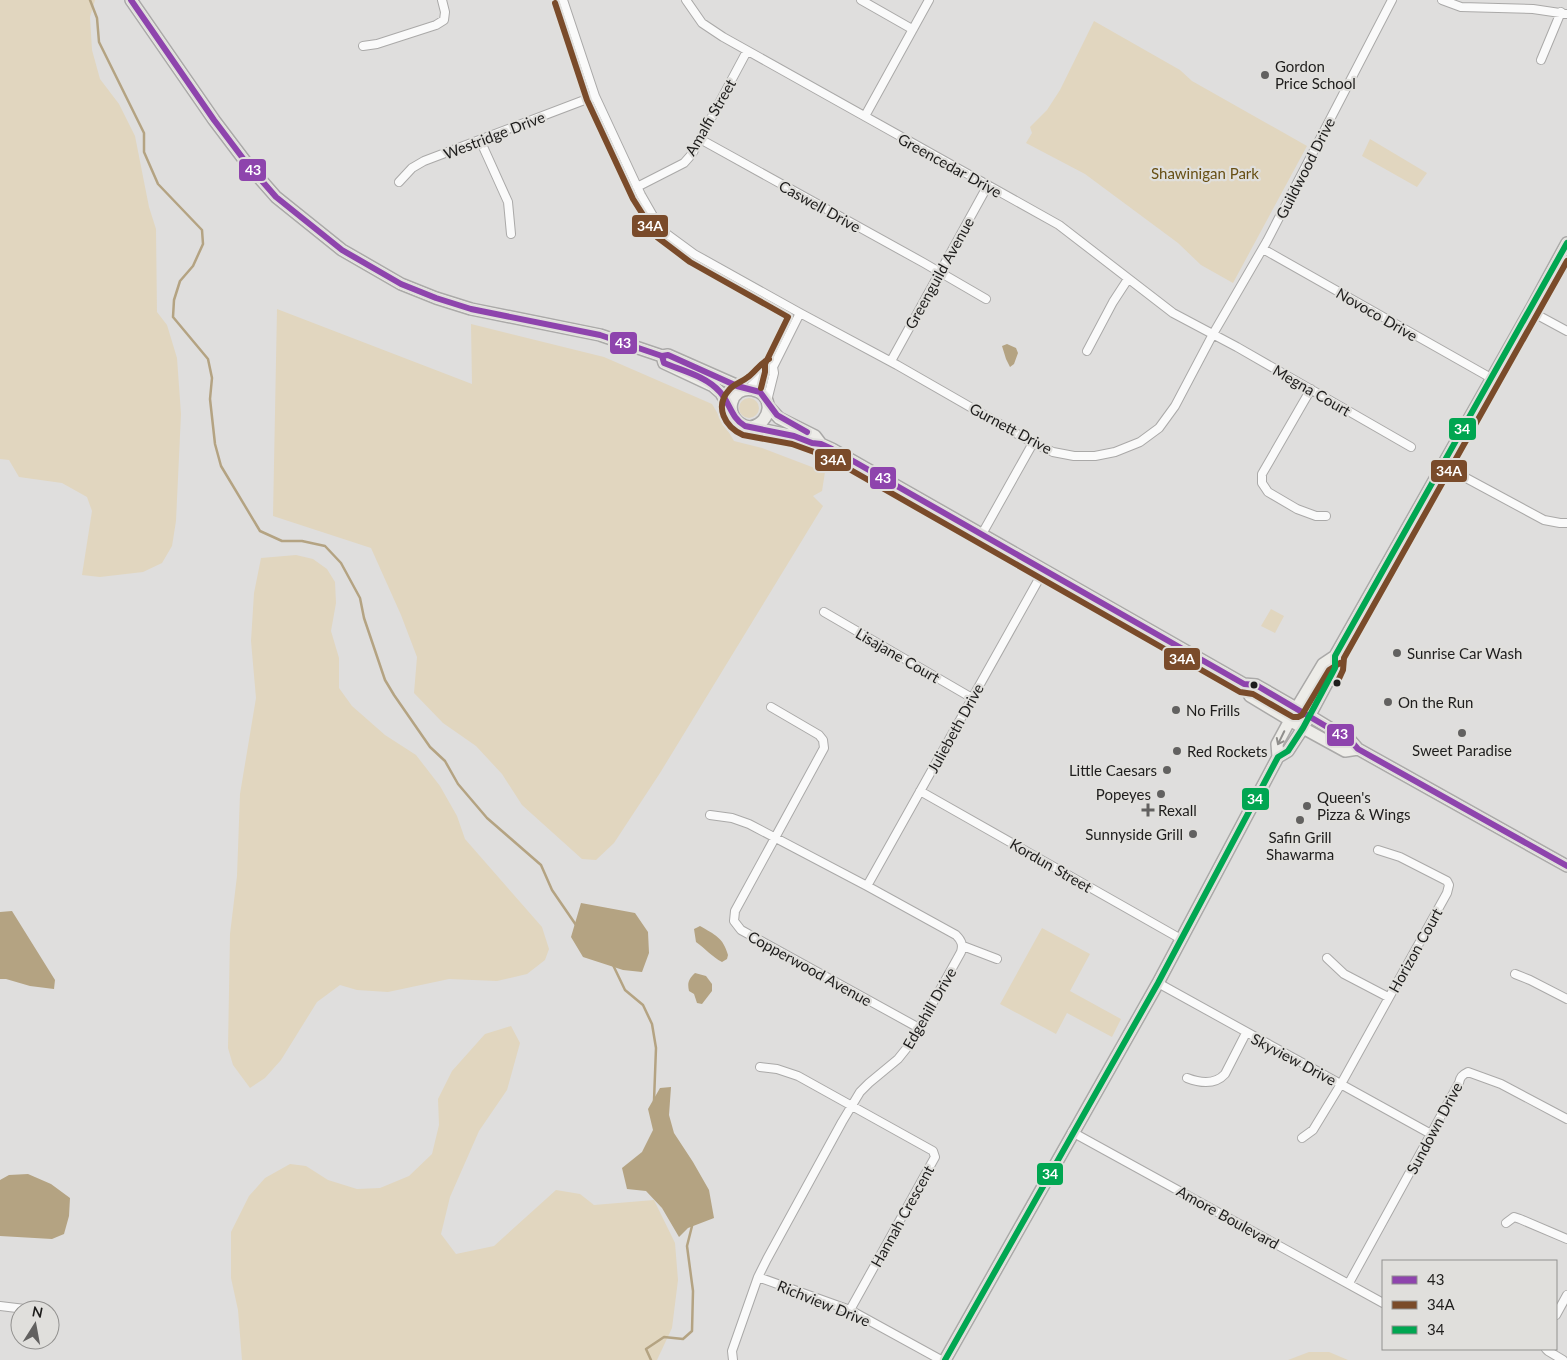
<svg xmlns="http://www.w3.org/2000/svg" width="1567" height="1360" font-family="Lato,sans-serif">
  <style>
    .green { fill: #e1d6bf }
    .water { fill: #b4a382 }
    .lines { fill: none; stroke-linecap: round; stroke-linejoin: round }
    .stream { stroke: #b4a382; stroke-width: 2.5 }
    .street-casing { stroke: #aaa9a8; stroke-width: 10 }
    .secondary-casing { stroke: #aaa9a8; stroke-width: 14 }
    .street { stroke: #fafafa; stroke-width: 8 }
    .secondary { stroke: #edece8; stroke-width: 11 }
    .bus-1-casing { stroke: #e0dfdc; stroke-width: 10 }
    .bus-2-casing { stroke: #e0dfdc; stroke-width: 10 }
    .bus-3-casing { stroke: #e0dfdc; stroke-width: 10 }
    .bus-1 { stroke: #8e44ad; stroke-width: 6 }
    .bus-2 { stroke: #7a4b2a; stroke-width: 6 }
    .bus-3 { stroke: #00a651; stroke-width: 6 }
    .oneway { stroke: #908f8c }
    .poi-dot { fill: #626160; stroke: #e0dfdc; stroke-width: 2 }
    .bus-dot { fill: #1e1d1c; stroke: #e0dfdc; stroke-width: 2 }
    .labels { text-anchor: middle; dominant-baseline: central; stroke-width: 4.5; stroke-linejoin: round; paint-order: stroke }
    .poi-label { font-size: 15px; fill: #1e1d1c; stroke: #e0dfdc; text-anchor: start }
    .street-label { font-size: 15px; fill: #1e1d1c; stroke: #e0dfdc }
    .park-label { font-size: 15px; fill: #674f14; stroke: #e0dfdc }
    .line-badge { stroke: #e0dfdc; stroke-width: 2 }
    .badge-label { font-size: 14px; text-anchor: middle; font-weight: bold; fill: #fff }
  </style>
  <rect width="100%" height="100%" fill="#dfdedd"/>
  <path class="green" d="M 0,0 L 95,0 L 90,17 L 92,50 L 100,79 L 119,104 L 135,136 L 149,207 L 156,229 L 157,312 L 167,325 L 177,358 L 181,414 L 176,521 L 172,546 L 162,563 L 143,572 L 100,577 L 82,575 L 92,511 L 87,497 L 62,483 L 19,477 L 9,460 L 0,459 Z
    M 1094,21 L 1180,70 L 1192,81 L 1307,146 L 1233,283 L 1201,265 L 1178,243 L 1085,174 L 1026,143 L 1032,133 L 1030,127 L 1047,110 L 1060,90 Z
    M 1370,139 L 1427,173 L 1417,187 L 1362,156 Z
    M 277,309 L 472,384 L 471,324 L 604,357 L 712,404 L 734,441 L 762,448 L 825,472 L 822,491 L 813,496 L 823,506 L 660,773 L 614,843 L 596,860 L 582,859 L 522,805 L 502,774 L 476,746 L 443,723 L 414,693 L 417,657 L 401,615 L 371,548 L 273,516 Z
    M739 408a10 10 0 1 1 20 0a10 10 0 1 1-20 0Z
    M 296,555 L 313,559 L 327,569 L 335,582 L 336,603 L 331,631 L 339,658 L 339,688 L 352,706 L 385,735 L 416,755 L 440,786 L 457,816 L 465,839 L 542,927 L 549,949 L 545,960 L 527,974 L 497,981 L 449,979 L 388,992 L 357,990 L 340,985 L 317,1002 L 281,1060 L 265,1078 L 250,1088 L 233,1065 L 228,1048 L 230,934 L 237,876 L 240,794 L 256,698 L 251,641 L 254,593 L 261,558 Z
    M 1271,609 L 1284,616 L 1275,633 L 1261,626 Z
    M 1042,928 L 1090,954 L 1070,991 L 1121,1019 L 1112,1037 L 1067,1013 L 1056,1034 L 1000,1004 Z
    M 511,1026 L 520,1043 L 507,1090 L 479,1131 L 450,1197 L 441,1234 L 456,1254 L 494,1246 L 556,1190 L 580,1194 L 594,1205 L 654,1200 L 675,1243 L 678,1280 L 672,1328 L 657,1360 L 242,1360 L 238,1310 L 231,1278 L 231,1232 L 249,1196 L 265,1178 L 290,1164 L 306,1166 L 328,1180 L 357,1189 L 380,1188 L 409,1176 L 432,1154 L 439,1125 L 438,1099 L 452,1071 L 485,1034 Z
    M 1309,1352 L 1329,1352 L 1348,1360 L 1288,1360 Z"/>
  <path class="water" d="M 1007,344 L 1016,348 L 1018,353 L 1014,364 L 1010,367 L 1006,359 L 1002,346 Z
    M 581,903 L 635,913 L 648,932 L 649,953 L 642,972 L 623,970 L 583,957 L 571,937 Z
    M 12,911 L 55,980 L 54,989 L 30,986 L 6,979 L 0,979 L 0,912 Z
    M 700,926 C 715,935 723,937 728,955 L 727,959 L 722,962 C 712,957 705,948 696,942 L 694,929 Z
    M 695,973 L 706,976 L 712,984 L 712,991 L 702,1004 L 697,1003 L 694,994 L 689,991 C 687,982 689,979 695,973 Z
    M 671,1087 L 669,1115 L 674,1133 L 693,1162 L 709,1190 L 714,1218 L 688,1228 L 679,1237 L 662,1208 L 646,1191 L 627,1189 L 622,1168 L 642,1152 L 653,1130 L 648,1109 L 660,1088 Z
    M 28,1174 L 51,1184 L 70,1198 L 69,1216 L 64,1234 L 52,1239 L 0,1236 L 0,1180 L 9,1175 Z"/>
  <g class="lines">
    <path class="stream" d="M 90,0 L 97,18 L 99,42 L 144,133 L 144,152 L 158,184 L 202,230 L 203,244 L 193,266 L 180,281 L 174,300 L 173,317 L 208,359 L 212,378 L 210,399 L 215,444 L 221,466 L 260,531 L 282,541 L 302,541 L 325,546 L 341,563 L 360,598 L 364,618 L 385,680 L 394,695 L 430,747 L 445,761 L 458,784 L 487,818 L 541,865 L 552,890 L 576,925
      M 613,965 L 625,990 L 643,1005 L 652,1024 L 656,1048 L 654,1101
      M 651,1360 L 646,1349 L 664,1337 L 683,1339 L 692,1331 L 693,1291 L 687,1246 L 692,1226"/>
    <g class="street-casing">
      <path id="street" d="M 563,0 L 595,96 L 641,195 L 653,216 L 664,232 L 694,254 L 800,313 L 897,365 L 1033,443 L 1053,452 L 1074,456 L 1095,456 L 1115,452 L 1140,442 L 1159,428 L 1175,406 L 1213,334 L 1267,241 L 1392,0
        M 686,0 L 702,23 L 723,37 L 1059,225 L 1173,313 L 1237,347 L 1411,447
        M 861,0 L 912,29
        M 1442,0 L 1461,7 L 1533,9 L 1567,14
        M 363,46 L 377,44 L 436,25 L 444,20 L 445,12 L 442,0
        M 1541,60 L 1561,12
        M 865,116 L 929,0
        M 700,139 L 924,263 L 986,299
        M 480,140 L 508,202 L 511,234
        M 399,182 L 412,168 L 424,161 L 595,96
        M 637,187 L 684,163 L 692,154 L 747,51
        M 1263,249 L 1491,378
        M 1530,311 L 1567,331
        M 1087,351 L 1113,302 L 1128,279
        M 891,361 L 988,185
        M 748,389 C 755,383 765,370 773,367
        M 1311,389 L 1262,474 L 1262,483 L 1268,492 L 1297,509 L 1316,516 L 1326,516
        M 767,401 L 774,373 L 773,367 L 800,313
        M 1442,465 L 1544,520 L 1560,523 L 1567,523
        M 982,534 L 1033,443
        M 824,612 L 972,698
        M 771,707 L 819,735 L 823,740 L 824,748 L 735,911 L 734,921 L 741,930 L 919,1028
        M 920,791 L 1181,939
        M 710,815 L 732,818 L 749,824 L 867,886 L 956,935 C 962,941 963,945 961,952 L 910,1044 L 898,1059 L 869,1083 L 860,1092 L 842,1122 L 767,1259 L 758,1277 L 732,1351 L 733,1360
        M 867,886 L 1044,570
        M 963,946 L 997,959
        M 1327,958 L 1344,974 L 1388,997
        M 1515,974 L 1530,980 L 1567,999
        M 1158,983 L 1431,1134
        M 760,1067 L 777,1069 L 798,1076 L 933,1151 L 935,1157 L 850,1310
        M 1187,1078 C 1200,1083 1215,1085 1225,1074 L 1246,1033
        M 1072,1132 L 1383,1303
        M 1302,1138 L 1313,1130 L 1341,1084 L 1447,893 L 1449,885 L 1447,881 L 1400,857 L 1378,850
        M 1506,1223 L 1514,1217 L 1520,1219 L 1567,1239
        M 758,1277 L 850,1310 L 941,1360
        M 1349,1283 L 1459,1083 C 1460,1077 1462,1075 1468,1072 L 1501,1084 L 1567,1119
        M 0,1306 L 25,1309
        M 1556,1315 L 1567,1295
        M 1546,1349 L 1548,1351 L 1563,1360"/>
    </g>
    <g class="secondary-casing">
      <path id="secondary" d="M 131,0 L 214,120 L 248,165 L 276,197 L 342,250 L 401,284 L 436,298 L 471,309 L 600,335 L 662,356 L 668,355 L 745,389
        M 662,356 L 664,363 L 713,386 L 721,393 L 730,409
        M 768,406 L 779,418 L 815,436 L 821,444
        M 751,427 C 772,423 775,394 753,390 C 730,385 722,417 745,426 L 794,436 L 812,443 L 821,444 L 832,449 L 1244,684 L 1256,685 L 1310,716 L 1351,741 L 1358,749 L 1567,866
        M 1244,684 L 1250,696 L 1303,728 L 1345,751 L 1358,749
        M 1278,757 L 1277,744 L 1296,709 L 1323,664 L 1335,656
        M 945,1360 L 1158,983 L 1278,757 L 1288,751 L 1303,728 L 1335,668 L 1335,656 L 1530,311 L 1567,243"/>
    </g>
    <use href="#street" class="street"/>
    <use href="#secondary" class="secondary"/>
    <g class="bus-1-casing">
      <path id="bus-1" d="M 131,0 L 214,120 L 248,165 L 276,197 L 342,250 L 401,284 L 436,298 L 471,309 L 600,335 L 662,356 L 668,355 L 737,386 L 760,392 L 777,415 L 807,432
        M 662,356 L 664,363 C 683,371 706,376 720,392 C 730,403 731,418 745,426 L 794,436 L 812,443 L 821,444 L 832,449 L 1244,684 L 1256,685 L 1351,741 L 1358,749 L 1567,866"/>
    </g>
    <g class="bus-2-casing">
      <path id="bus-2" d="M 555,3 L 587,100 L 633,199 L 657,237 L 690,262 L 788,317 L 765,364 L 765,372 L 761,388
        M 769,359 C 760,363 756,371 748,377 C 742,382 734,384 729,390 C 714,407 725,427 743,435 L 792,444 L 828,457 L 1240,692 L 1253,694 L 1293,717 L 1298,717 L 1302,715 L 1329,670 L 1340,663
        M 1337,683 L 1343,670 L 1344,658 L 1567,261"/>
    </g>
    <g class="bus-3-casing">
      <path id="bus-3" d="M 945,1360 L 1158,983 L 1278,757 L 1288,751 L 1303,728 L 1335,668 L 1335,656 L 1567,243"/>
    </g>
    <use href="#bus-1" class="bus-1"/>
    <use href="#bus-2" class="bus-2"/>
    <use href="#bus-3" class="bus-3"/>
  </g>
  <defs><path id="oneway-shaft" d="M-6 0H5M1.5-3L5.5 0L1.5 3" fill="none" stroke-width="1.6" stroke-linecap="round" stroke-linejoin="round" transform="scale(1.25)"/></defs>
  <use class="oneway" href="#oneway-shaft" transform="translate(1281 738) rotate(116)"/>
  <g class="poi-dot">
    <circle cx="1265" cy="75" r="5"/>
    <circle cx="1397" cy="653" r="5"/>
    <circle cx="1388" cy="702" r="5"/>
    <circle cx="1176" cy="710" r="5"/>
    <circle cx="1462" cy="733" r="5"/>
    <circle cx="1177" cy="751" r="5"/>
    <circle cx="1167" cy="770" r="5"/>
    <circle cx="1161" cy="794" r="5"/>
    <circle cx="1307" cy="806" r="5"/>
    <path d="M1145.5 802.5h5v5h5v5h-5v5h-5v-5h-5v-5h5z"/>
    <circle cx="1300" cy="820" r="5"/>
    <circle cx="1193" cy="834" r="5"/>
  </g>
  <g class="bus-dot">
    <circle cx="1337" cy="683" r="4.5"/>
    <circle cx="1254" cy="685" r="4.5"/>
  </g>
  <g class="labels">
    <g class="poi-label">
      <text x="1275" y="66">Gordon<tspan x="1275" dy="17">Price School</tspan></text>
      <text x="1407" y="653">Sunrise Car Wash</text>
      <text x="1398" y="702">On the Run</text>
      <text x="1186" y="710">No Frills</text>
      <text x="1462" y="750" text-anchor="middle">Sweet Paradise</text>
      <text x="1187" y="751">Red Rockets</text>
      <text x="1157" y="770" text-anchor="end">Little Caesars</text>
      <text x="1151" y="794" text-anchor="end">Popeyes</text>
      <text x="1317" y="797">Queen's<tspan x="1317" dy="17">Pizza &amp; Wings</tspan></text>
      <text x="1158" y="810">Rexall</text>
      <text x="1183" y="834" text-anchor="end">Sunnyside Grill</text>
      <text x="1300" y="837" text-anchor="middle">Safin Grill<tspan x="1300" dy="17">Shawarma</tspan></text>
    </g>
    <g class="street-label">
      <text transform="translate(710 117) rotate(-60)">Amalfi Street</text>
      <text transform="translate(494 135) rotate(-21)">Westridge Drive</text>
      <text transform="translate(950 165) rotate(29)">Greencedar Drive</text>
      <text transform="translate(1305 168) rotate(-63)">Guildwood Drive</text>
      <text transform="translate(820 206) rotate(29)">Caswell Drive</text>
      <text transform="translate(939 273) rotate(-61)">Greenguild Avenue</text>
      <text transform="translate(1377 314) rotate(30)">Novoco Drive</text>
      <text transform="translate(1312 390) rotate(30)">Megna Court</text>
      <text transform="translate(1011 428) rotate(28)">Gurnett Drive</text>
      <text transform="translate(898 655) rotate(30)">Lisajane Court</text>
      <text transform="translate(955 728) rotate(-61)">Juliebeth Drive</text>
      <text transform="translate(1051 865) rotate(30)">Kordun Street</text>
      <text transform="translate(1415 950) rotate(-61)">Horizon Court</text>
      <text transform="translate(810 968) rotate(29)">Copperwood Avenue</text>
      <text transform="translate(929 1008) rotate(-60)">Edgehill Drive</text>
      <text transform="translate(1294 1059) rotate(28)">Skyview Drive</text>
      <text transform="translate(1434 1128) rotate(-62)">Sundown Drive</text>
      <text transform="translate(902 1216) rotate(-61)">Hannah Crescent</text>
      <text transform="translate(1228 1217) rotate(29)">Amore Boulevard</text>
      <text transform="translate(824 1303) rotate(22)">Richview Drive</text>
    </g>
    <g class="park-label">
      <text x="1205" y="173">Shawinigan Park</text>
    </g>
  </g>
  <g class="line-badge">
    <rect x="238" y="158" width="29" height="24" rx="5" fill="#8e44ad"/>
    <rect x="631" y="214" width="38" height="24" rx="5" fill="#7a4b2a"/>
    <rect x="609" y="331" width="29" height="24" rx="5" fill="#8e44ad"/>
    <rect x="1448" y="417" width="29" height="24" rx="5" fill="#00a651"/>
    <rect x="814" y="448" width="38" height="24" rx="5" fill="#7a4b2a"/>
    <rect x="1430" y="459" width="38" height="24" rx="5" fill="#7a4b2a"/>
    <rect x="869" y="466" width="28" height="24" rx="5" fill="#8e44ad"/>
    <rect x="1163" y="647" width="38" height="24" rx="5" fill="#7a4b2a"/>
    <rect x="1326" y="723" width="29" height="24" rx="5" fill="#8e44ad"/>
    <rect x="1241" y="787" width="29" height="24" rx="5" fill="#00a651"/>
    <rect x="1036" y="1162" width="28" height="24" rx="5" fill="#00a651"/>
  </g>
  <g class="badge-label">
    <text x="253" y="175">43</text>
    <text x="650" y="231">34A</text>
    <text x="623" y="348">43</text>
    <text x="1462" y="434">34</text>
    <text x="833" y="465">34A</text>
    <text x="1449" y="476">34A</text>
    <text x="883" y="483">43</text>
    <text x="1182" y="664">34A</text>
    <text x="1340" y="739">43</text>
    <text x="1255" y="804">34</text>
    <text x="1050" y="1179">34</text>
  </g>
  <rect x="1382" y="1260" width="175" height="90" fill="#e0dfdc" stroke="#92918f"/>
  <rect x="1392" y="1276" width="25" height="8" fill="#8e44ad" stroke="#92918f"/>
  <text x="1427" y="1285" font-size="15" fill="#1e1d1c">43</text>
  <rect x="1392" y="1301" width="25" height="8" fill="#7a4b2a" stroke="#92918f"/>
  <text x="1427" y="1310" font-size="15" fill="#1e1d1c">34A</text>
  <rect x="1392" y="1326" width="25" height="8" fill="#00a651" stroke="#92918f"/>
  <text x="1427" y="1335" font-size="15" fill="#1e1d1c">34</text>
  <g transform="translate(35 1325) rotate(11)"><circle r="24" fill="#e0dfdc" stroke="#92918f"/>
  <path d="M0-4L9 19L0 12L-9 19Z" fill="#626160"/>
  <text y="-8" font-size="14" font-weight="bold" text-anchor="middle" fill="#1e1d1c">N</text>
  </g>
</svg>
